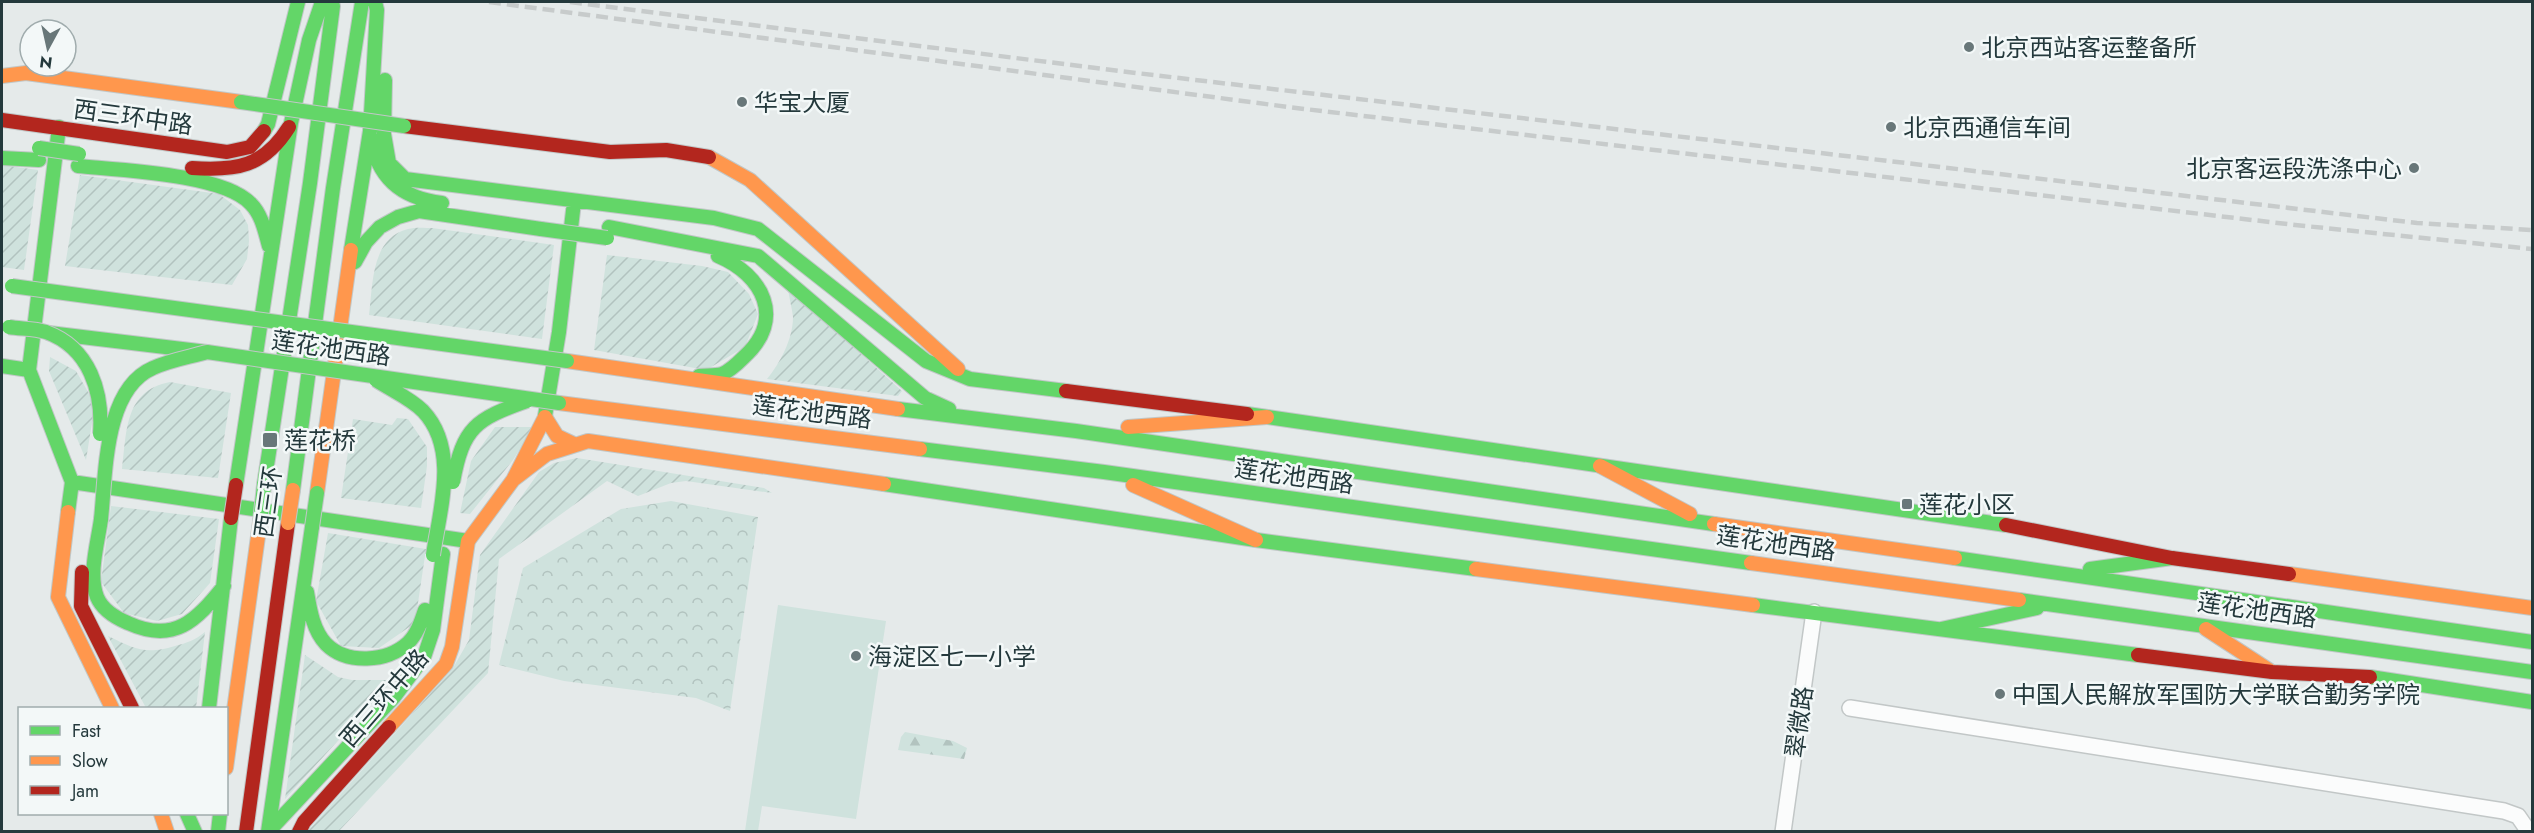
<svg xmlns="http://www.w3.org/2000/svg" width="2534" height="833" font-family="Jost,'Noto Sans SC',sans-serif">
  <style>
    .grass { fill: #cfe2dd }
    .forest { fill: url(#forest-firs) }
    .park { fill: url(#park-crowns) }
    .garden { fill: url(#garden-furrows) }
    .lines { fill: none; stroke-linecap: round; stroke-linejoin: round }
    .street-casing { stroke: #c2c7c7; stroke-width: 18 }
    .fast-casing { stroke: #c1c7c7; stroke-width: 16 }
    .slow-casing { stroke: #c1c7c7; stroke-width: 16 }
    .jam-casing { stroke: #c1c7c7; stroke-width: 16 }
    .street { stroke: #fbfcfc; stroke-width: 15 }
    .fast { stroke: #63d668; stroke-width: 14 }
    .slow { stroke: #ff974d; stroke-width: 14 }
    .jam { stroke: #b3261e; stroke-width: 14 }
    .rail { stroke: #c7cbcb; stroke-width: 4.5; stroke-dasharray: 12 6; stroke-linecap: butt }
    .fast-bridge-casing { stroke: #c1c7c7; stroke-width: 16; stroke-linecap: butt }
    .slow-bridge-casing { stroke: #c1c7c7; stroke-width: 16; stroke-linecap: butt }
    .jam-bridge-casing { stroke: #c1c7c7; stroke-width: 16; stroke-linecap: butt }
    .fast-bridge { stroke: #63d668; stroke-width: 14 }
    .slow-bridge { stroke: #ff974d; stroke-width: 14 }
    .jam-bridge { stroke: #b3261e; stroke-width: 14 }
    .poi-dot { fill: #687779; stroke: #f3f8f8; stroke-width: 2 }
    .labels { text-anchor: middle; dominant-baseline: central; stroke-width: 5; stroke-linejoin: round; paint-order: stroke }
    .poi-label { font-size: 24px; fill: #24393c; stroke: #f3f8f8; text-anchor: start }
    .street-label { font-size: 24px; fill: #24393c; stroke: #f3f8f8 }
  </style>
  <defs>
    <pattern id="forest-firs" width="22" height="20" patternUnits="userSpaceOnUse" patternTransform="scale(1.5)"><rect width="22" height="20" fill="#cfe2dd"/><path d="M5 1l3.5 6h-7zM16 11l3.5 6h-7z" fill="#b2c3bf"/></pattern>
    <pattern id="park-crowns" width="20" height="18" patternUnits="userSpaceOnUse" patternTransform="scale(1.5)"><rect width="20" height="18" fill="#cfe2dd"/><path d="M2 6a3 3 0 1 1 6 0M12 15a3 3 0 1 1 6 0" fill="none" stroke="#b2c3bf"/></pattern>
    <pattern id="garden-furrows" width="10" height="10" patternUnits="userSpaceOnUse" patternTransform="scale(1.5)"><rect width="10" height="10" fill="#cfe2dd"/><path d="M-1 1l2-2M0 10L10 0M9 11l2-2" fill="none" stroke="#b2c3bf"/></pattern>
  </defs>
  <rect width="100%" height="100%" fill="#e5eaea"/>
  <path class="grass" d="M 778,605 L 886,621 L 856,819 L 762,806 L 758,831 L 745,831 Z"/>
  <path class="forest" d="M 905,732 L 953,741 L 967,748 L 964,759 L 898,750 L 901,737 Z"/>
  <path class="park" d="M 671,501 L 758,517 L 730,711 L 696,698 L 564,681 L 499,665 L 523,568 L 621,509 Z"/>
  <path class="garden" d="M 2,165 L 38,170 L 24,270 L 2,267 Z
    M 80,175 L 219,194 L 240,210 L 248,225 L 249,241 L 247,259 L 232,285 L 65,266 Z
    M 432,228 L 554,245 L 542,339 L 369,315 C 373,284 371,238 408,229 C 416,227 425,228 432,228 Z
    M 607,255 L 702,266 L 728,272 L 749,294 L 758,314 L 745,347 L 706,370 L 594,350 Z
    M 788,288 L 902,391 L 898,396 L 767,379 C 780,363 793,339 793,317 C 792,308 789,298 788,288 Z
    M 50,357 L 76,371 L 95,404 L 86,460 L 49,371 Z
    M 170,382 L 231,393 L 218,478 L 122,469 C 127,431 124,391 170,382 Z
    M 397,418 L 408,419 L 427,447 L 427,466 L 421,508 L 341,498 L 353,419 L 392,425 Z
    M 495,427 L 534,427 L 513,460 L 470,514 L 460,513 L 471,461 Z
    M 577,458 L 764,488 L 772,493 L 686,481 L 671,483 L 638,496 L 607,481 L 499,559 L 488,673 L 339,831 L 307,832 L 453,668 L 469,640 L 480,555 L 539,472 L 554,463 Z
    M 111,506 L 219,519 L 210,583 L 182,614 L 157,621 L 124,613 L 101,582 Z
    M 328,533 L 426,549 L 415,623 L 379,648 L 341,646 L 316,601 Z
    M 205,632 L 196,708 L 146,708 L 108,636 C 135,649 145,655 175,646 C 187,643 195,640 205,632 Z
    M 305,655 L 338,677 L 352,680 L 393,680 L 285,799 Z"/>
  <g class="lines">
    <g class="street-casing">
      <path id="street" d="M 1850,708 L 2504,811 L 2518,816 L 2529,832
        M 1783,832 L 1814,612"/>
    </g>
    <g class="fast-casing">
      <path id="fast" d="M 385,80 L 384,134 L 389,163 L 405,179 L 714,218 L 758,229 L 926,361 L 970,379 L 1066,391
        M 59,127 L 29,370 L 72,482 L 68,512
        M 264,131 L 268,124 L 298,2
        M 370,135 C 377,177 400,198 442,203
        M 2,158 L 39,160
        M 78,166 C 119,170 224,174 251,204 C 262,215 265,232 269,246
        M 609,227 L 758,256 L 925,398 L 949,409
        M 351,250 L 370,131 L 377,10 L 375,2
        M 355,262 L 366,242 L 380,227 L 398,217 L 419,211 L 541,229
        M 49,333 L 207,352
        M 2,366 L 29,370
        M 699,376 C 706,375 715,376 722,374 C 730,371 738,363 744,357 C 786,319 763,275 718,256
        M 898,409 L 1076,431 L 1714,524
        M 1247,414 L 2006,525
        M 545,416 L 559,332 L 574,202
        M 920,449 L 1104,472 L 1751,563
        M 72,482 L 468,541
        M 884,484 L 1256,540 L 1476,569
        M 236,485 L 291,123 L 309,40 L 322,2
        M 264,485 L 310,183 L 333,6
        M 293,490 L 333,188 L 362,2
        M 101,519 C 98,542 88,574 97,597 C 102,609 116,618 128,623 C 174,644 196,621 224,586
        M 1955,558 L 2532,642
        M 2090,569 L 2172,558
        M 307,592 C 310,610 313,630 326,644 C 347,665 387,662 408,643 C 417,634 421,622 425,610
        M 2019,600 L 2532,672
        M 1753,605 L 2138,655
        M 1941,629 L 2037,608
        M 2370,677 L 2532,702
        M 209,708 L 231,518
        M 187,814 L 195,832
        M 218,832 L 220,814
        M 268,832 L 394,697 L 424,657 L 433,630 L 443,554
        M 268,832 L 312,527"/>
    </g>
    <g class="slow-casing">
      <path id="slow" d="M 2,76 L 26,73 L 241,102
        M 709,157 L 750,180 L 958,369
        M 567,361 L 898,409
        M 559,403 L 920,449
        M 1128,427 L 1267,417
        M 1600,466 L 1690,514
        M 513,480 L 547,454 L 588,441 L 884,484
        M 1133,485 L 1256,540
        M 317,493 L 351,250
        M 68,512 L 58,597 L 112,708
        M 1714,524 L 1955,558
        M 1751,563 L 2019,600
        M 1476,569 L 1753,605
        M 2289,574 L 2532,608
        M 2206,629 L 2272,672
        M 389,727 L 446,664 L 452,647 L 468,541 L 513,480 L 545,417 L 557,436 L 576,445
        M 226,768 L 260,522
        M 161,814 L 167,832"/>
    </g>
    <g class="jam-casing">
      <path id="jam" d="M 2,120 L 227,152 L 250,147 L 264,131
        M 404,126 L 610,152 L 666,150 L 709,157
        M 192,168 C 236,171 264,167 289,127
        M 1066,391 L 1247,414
        M 2006,525 L 2172,558 L 2289,574
        M 82,572 L 81,606 L 132,708
        M 2138,655 L 2272,672 L 2370,677
        M 246,832 L 288,523
        M 299,832 L 304,822 L 389,727"/>
    </g>
    <use href="#street" class="street"/>
    <use href="#fast" class="fast"/>
    <use href="#slow" class="slow"/>
    <use href="#jam" class="jam"/>
    <path class="rail" d="M 489,2 L 1296,108 L 2295,225 L 2532,249
      M 570,2 L 1119,71 L 1974,171 L 2417,223 L 2532,230"/>
    <g class="fast-bridge-casing">
      <path id="fast-bridge" d="M 241,102 L 404,126
        M 39,148 L 79,154
        M 541,229 L 607,238
        M 12,286 L 567,361
        M 9,327 C 21,329 34,328 46,332 C 90,348 103,392 100,434
        M 376,380 C 391,390 410,398 423,411 C 459,449 440,509 433,555
        M 453,482 C 463,427 476,419 527,401
        M 101,519 C 106,473 104,389 153,368 C 170,360 190,357 207,352 L 559,403
        M 260,522 L 264,485
        M 312,527 L 317,493"/>
    </g>
    <g class="slow-bridge-casing">
      <path id="slow-bridge" d="M 288,523 L 293,490"/>
    </g>
    <g class="jam-bridge-casing">
      <path id="jam-bridge" d="M 231,518 L 236,485"/>
    </g>
    <use href="#fast-bridge" class="fast-bridge"/>
    <use href="#slow-bridge" class="slow-bridge"/>
    <use href="#jam-bridge" class="jam-bridge"/>
  </g>
  <g class="poi-dot">
    <circle cx="1969" cy="47" r="6"/>
    <circle cx="742" cy="102" r="6"/>
    <circle cx="1891" cy="127" r="6"/>
    <circle cx="2414" cy="168" r="6"/>
    <rect x="262" y="432" width="16" height="16" rx="3"/>
    <rect x="1901" y="498" width="12" height="12" rx="3"/>
    <circle cx="856" cy="656" r="6"/>
    <circle cx="2000" cy="694" r="6"/>
  </g>
  <g class="labels">
    <g class="poi-label">
      <text x="1981" y="47">北京西站客运整备所</text>
      <text x="754" y="102">华宝大厦</text>
      <text x="1903" y="127">北京西通信车间</text>
      <text x="2402" y="168" text-anchor="end">北京客运段洗涤中心</text>
      <text x="284" y="440">莲花桥</text>
      <text x="1919" y="504">莲花小区</text>
      <text x="868" y="656">海淀区七一小学</text>
      <text x="2012" y="694">中国人民解放军国防大学联合勤务学院</text>
    </g>
    <g class="street-label">
      <text transform="translate(133 117) rotate(8)">西三环中路</text>
      <text transform="translate(331 348) rotate(8)">莲花池西路</text>
      <text transform="translate(812 412) rotate(7)">莲花池西路</text>
      <text transform="translate(1294 476) rotate(8)">莲花池西路</text>
      <text transform="translate(268 502) rotate(-82)">西三环</text>
      <text transform="translate(1776 543) rotate(8)">莲花池西路</text>
      <text transform="translate(2257 610) rotate(8)">莲花池西路</text>
      <text transform="translate(384 698) rotate(-49)">西三环中路</text>
      <text transform="translate(1799 722) rotate(-82)">翠微路</text>
    </g>
  </g>
  <rect width="2534" height="833" fill="none" stroke="#24393c" stroke-width="6"/>
  <rect x="18" y="707" width="210" height="108" fill="#f3f8f8" stroke="#a0acad" stroke-width="1.5"/>
  <rect x="30" y="726" width="30" height="9" fill="#63d668" stroke="#a0acad" stroke-width="1.5"/>
  <text x="72" y="737" font-size="18" fill="#24393c">Fast</text>
  <rect x="30" y="756" width="30" height="9" fill="#ff974d" stroke="#a0acad" stroke-width="1.5"/>
  <text x="72" y="767" font-size="18" fill="#24393c">Slow</text>
  <rect x="30" y="786" width="30" height="9" fill="#b3261e" stroke="#a0acad" stroke-width="1.5"/>
  <text x="72" y="797" font-size="18" fill="#24393c">Jam</text>
  <g transform="translate(48 48) rotate(188)"><circle r="28" fill="#f3f8f8" stroke="#a0acad" stroke-width="1.5"/>
  <path d="M0-4.5L10 22L0 15L-10 22Z" fill="#687779"/>
  <text y="-9" font-size="16" font-weight="bold" text-anchor="middle" fill="#24393c">N</text>
  </g>
</svg>
